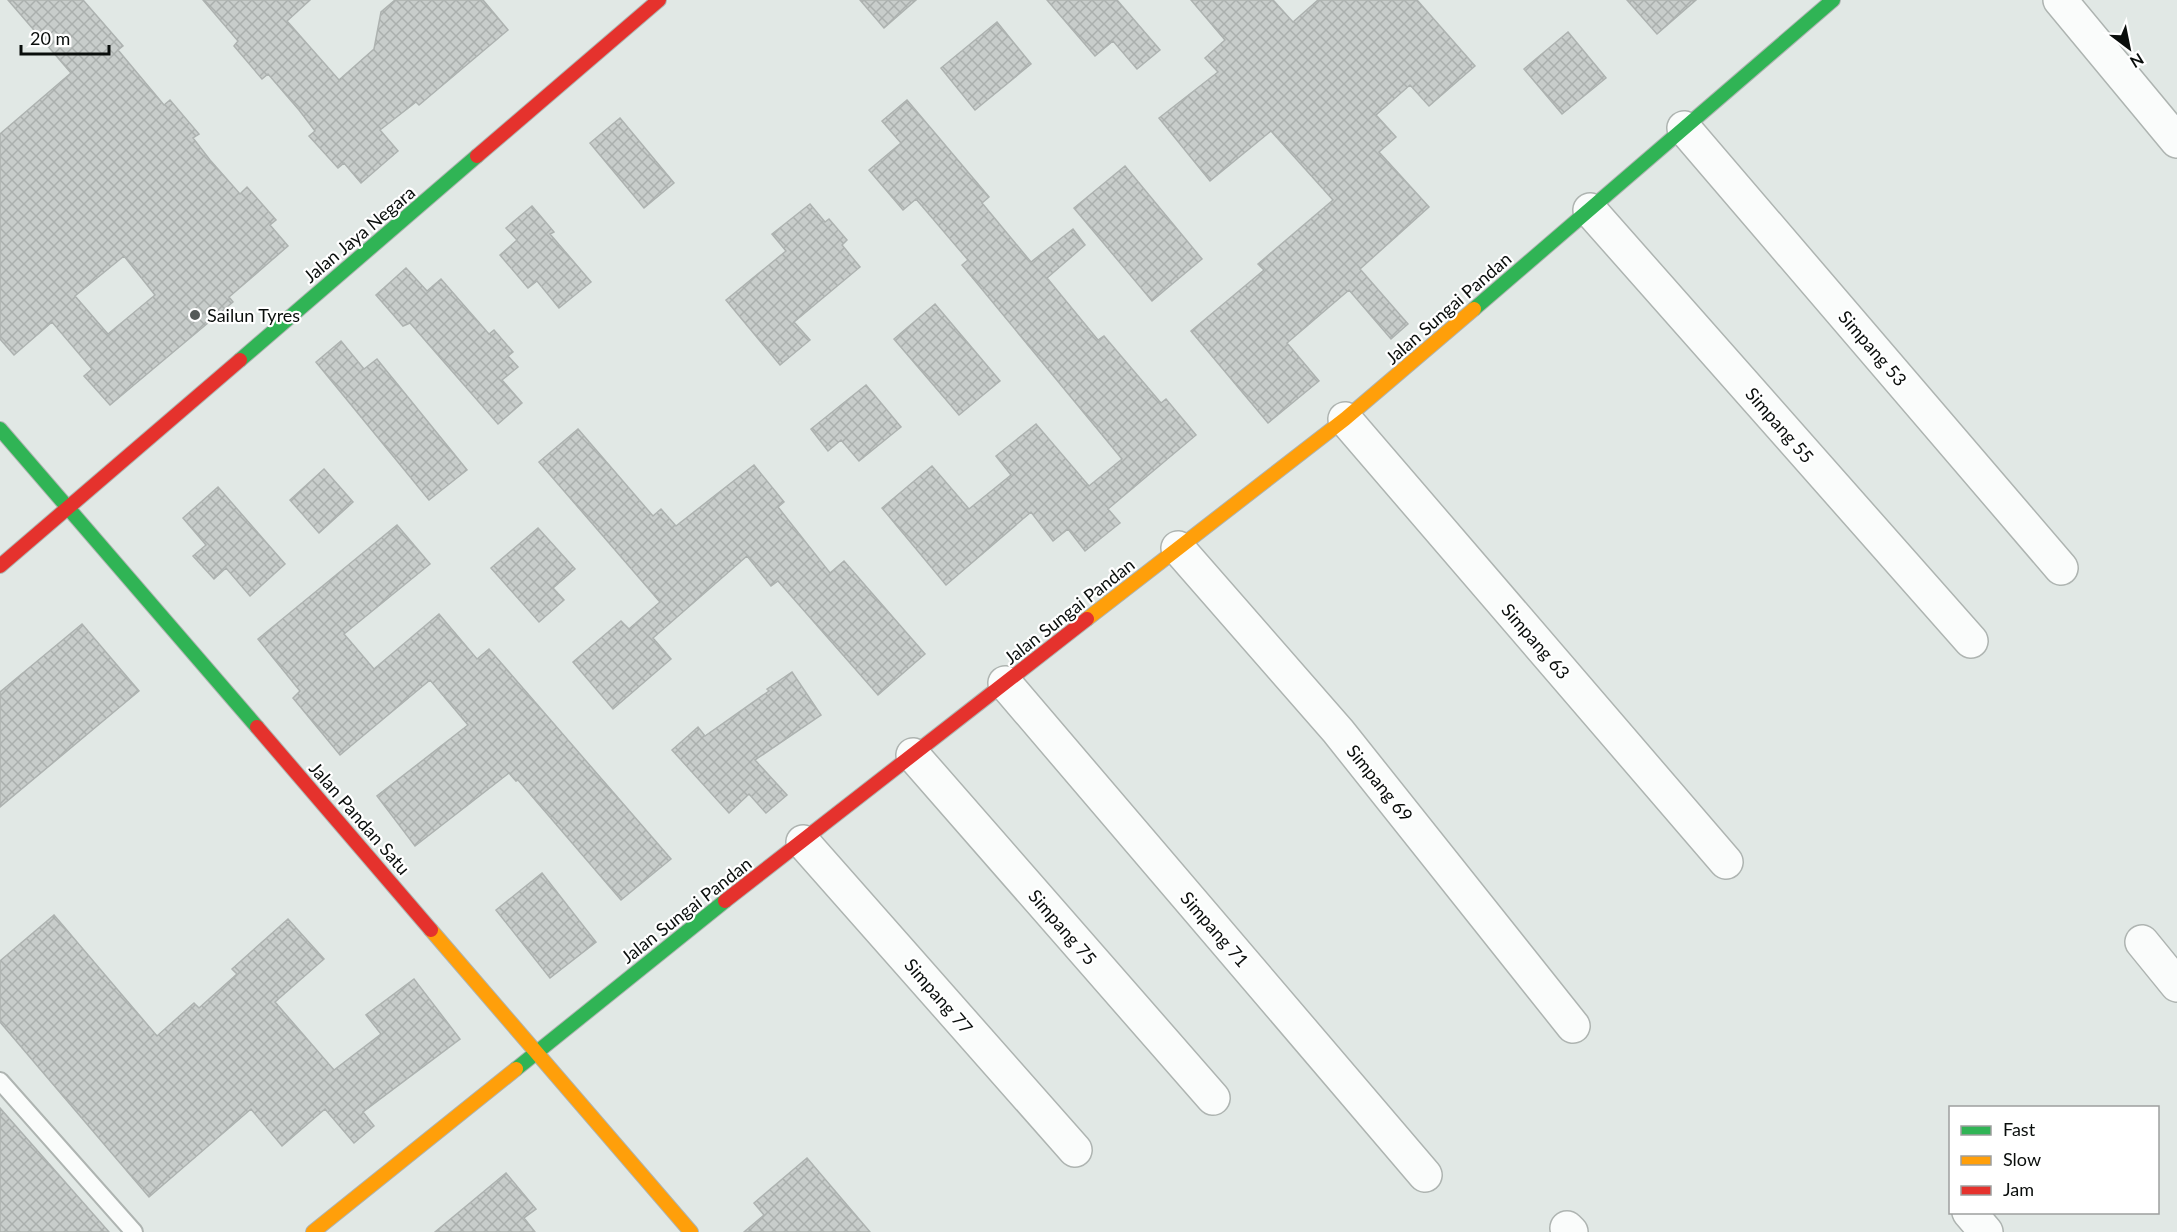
<svg xmlns="http://www.w3.org/2000/svg" width="2177" height="1232" font-family="Lato,sans-serif">
  <style>
    .building { fill: url(#building-cross-hatch); stroke: #adb2b0; stroke-width: 1.5; fill-rule: evenodd }
    .lines { fill: none; stroke-linecap: round; stroke-linejoin: round }
    .lane-casing { stroke: #aeb4b1; stroke-width: 20 }
    .street-casing { stroke: #aeb4b1; stroke-width: 36 }
    .fast-casing { stroke: #aeb4b1; stroke-width: 16 }
    .slow-casing { stroke: #aeb4b1; stroke-width: 16 }
    .jam-casing { stroke: #aeb4b1; stroke-width: 16 }
    .lane { stroke: #fafcfb; stroke-width: 16 }
    .street { stroke: #fafcfb; stroke-width: 33 }
    .fast { stroke: #30b455; stroke-width: 14 }
    .slow { stroke: #ff9f0a; stroke-width: 14 }
    .jam { stroke: #e5322d; stroke-width: 14 }
    .poi-dot { fill: #555a58; stroke: #fff; stroke-width: 2 }
    .labels { text-anchor: middle; dominant-baseline: central; stroke-width: 4.5; stroke-linejoin: round; paint-order: stroke }
    .street-label { font-size: 18px; fill: #0a0e0c; stroke: #fff }
    .poi-label { font-size: 18px; fill: #0a0e0c; stroke: #fff; text-anchor: start }
  </style>
  <defs>
    <pattern id="building-cross-hatch" width="8" height="8" patternUnits="userSpaceOnUse" patternTransform="scale(1.5)"><rect width="8" height="8" fill="#c8cdcb"/><path d="M0 0l8 8M0 8l8-8" fill="none" stroke="#aaafad"/></pattern>
  </defs>
  <rect width="100%" height="100%" fill="#e1e8e5"/>
  <path class="building" d="M 8,0 L 83,0 L 123,46 L 118,50 L 164,105 L 170,100 L 199,134 L 193,138 L 210,160 L 240,194 L 247,187 L 276,220 L 270,225 L 288,246 L 229,297 L 233,302 L 110,405 L 84,376 L 92,369 L 52,322 L 14,355 L 0,339 L 0,134 L 71,73 ZM 124,256 L 155,295 L 108,334 L 75,296 Z
    M 203,0 L 310,0 L 287,21 L 339,80 L 374,49 L 381,12 L 395,0 L 483,0 L 508,30 L 419,105 L 416,102 L 380,130 L 398,151 L 361,183 L 344,163 L 338,168 L 309,136 L 315,131 L 299,110 L 268,74 L 262,79 L 234,46 L 238,41 Z
    M 860,0 L 916,0 L 884,28 Z
    M 1047,0 L 1117,0 L 1160,50 L 1137,69 L 1113,41 L 1095,56 Z
    M 1191,0 L 1273,0 L 1293,22 L 1318,0 L 1417,0 L 1475,66 L 1429,106 L 1410,85 L 1376,115 L 1396,137 L 1379,152 L 1429,207 L 1360,269 L 1408,324 L 1391,339 L 1349,290 L 1287,343 L 1319,381 L 1268,423 L 1191,331 L 1264,270 L 1258,264 L 1333,200 L 1271,131 L 1210,181 L 1159,118 L 1218,72 L 1205,58 L 1225,40 Z
    M 1627,0 L 1696,0 L 1657,34 Z
    M 997,22 L 1031,64 L 975,110 L 941,68 Z
    M 1568,32 L 1606,78 L 1562,114 L 1524,69 Z
    M 907,100 L 989,197 L 982,203 L 1031,262 L 1073,229 L 1085,245 L 1047,278 L 1098,340 L 1104,336 L 1161,403 L 1166,399 L 1196,435 L 1108,509 L 1120,523 L 1085,551 L 1068,529 L 1053,541 L 1031,512 L 946,585 L 882,508 L 932,466 L 969,509 L 1011,475 L 996,456 L 1036,424 L 1089,486 L 1122,459 L 962,265 L 968,260 L 916,199 L 903,210 L 869,170 L 901,143 L 882,121 Z
    M 620,118 L 674,183 L 644,208 L 590,143 Z
    M 1125,166 L 1202,259 L 1152,301 L 1074,208 Z
    M 810,204 L 825,222 L 829,219 L 847,240 L 842,245 L 860,267 L 794,322 L 810,340 L 780,365 L 726,300 L 786,251 L 772,234 Z
    M 532,206 L 554,232 L 550,234 L 591,282 L 559,308 L 537,281 L 528,288 L 500,255 L 517,240 L 506,228 Z
    M 406,268 L 427,291 L 441,279 L 489,334 L 494,330 L 513,352 L 508,356 L 518,367 L 502,380 L 522,403 L 498,424 L 410,323 L 403,326 L 376,295 Z
    M 935,304 L 1000,381 L 959,415 L 894,339 Z
    M 341,341 L 364,369 L 377,359 L 467,470 L 429,500 L 316,362 Z
    M 866,385 L 901,427 L 859,461 L 841,440 L 828,451 L 811,429 Z
    M 578,429 L 653,516 L 661,509 L 676,526 L 754,465 L 784,502 L 778,507 L 830,573 L 844,561 L 925,654 L 878,695 L 778,581 L 771,586 L 747,556 L 653,638 L 671,659 L 613,709 L 573,662 L 621,621 L 629,629 L 660,602 L 539,462 Z
    M 324,469 L 353,502 L 319,533 L 290,500 Z
    M 218,487 L 285,564 L 250,596 L 226,568 L 214,579 L 193,556 L 206,545 L 183,518 Z
    M 397,525 L 430,564 L 344,634 L 374,669 L 439,614 L 477,659 L 489,649 L 671,859 L 621,900 L 518,780 L 516,781 L 509,773 L 415,846 L 377,796 L 468,725 L 430,680 L 340,755 L 293,698 L 300,691 L 258,639 Z
    M 538,528 L 575,569 L 553,588 L 564,600 L 539,622 L 491,568 Z
    M 82,624 L 139,691 L 0,807 L 0,692 Z
    M 792,672 L 821,715 L 755,760 L 787,795 L 766,813 L 749,794 L 729,813 L 672,750 L 698,727 L 705,736 L 769,691 L 767,689 Z
    M 542,873 L 596,942 L 550,978 L 496,910 Z
    M 54,915 L 157,1036 L 194,1003 L 199,1008 L 237,974 L 232,969 L 288,919 L 324,959 L 275,1002 L 334,1070 L 381,1034 L 366,1015 L 414,979 L 460,1039 L 363,1112 L 374,1126 L 354,1143 L 325,1109 L 282,1146 L 251,1109 L 149,1197 L 0,1022 L 0,961 Z
    M 0,1108 L 109,1232 L 0,1232 Z
    M 807,1158 L 870,1232 L 744,1232 L 764,1215 L 754,1203 Z
    M 506,1173 L 536,1209 L 524,1218 L 535,1232 L 435,1232 Z"/>
  <g class="lines">
    <g class="lane-casing">
      <path id="lane" d="M 0,1081 L 134,1232"/>
    </g>
    <g class="street-casing">
      <path id="street" d="M 2060,0 L 2177,141
        M 1684,128 L 2061,568
        M 1590,210 L 1971,641
        M 1345,419 L 1726,862
        M 1178,548 L 1338,731 L 1573,1026
        M 1005,683 L 1425,1175
        M 913,755 L 1213,1098
        M 803,842 L 1075,1150
        M 2142,942 L 2177,985
        M 1969,1212 L 1986,1232
        M 1567,1228 L 1571,1232"/>
    </g>
    <g class="fast-casing">
      <path id="fast" d="M 1474,309 L 1833,0
        M 240,360 L 477,156
        M 0,429 L 257,727
        M 516,1069 L 725,901"/>
    </g>
    <g class="slow-casing">
      <path id="slow" d="M 1087,619 L 1345,419 L 1474,309
        M 431,930 L 691,1232
        M 313,1232 L 516,1069"/>
    </g>
    <g class="jam-casing">
      <path id="jam" d="M 477,156 L 659,0
        M 0,566 L 240,360
        M 257,727 L 431,930
        M 725,901 L 1087,619"/>
    </g>
    <use href="#lane" class="lane"/>
    <use href="#street" class="street"/>
    <use href="#fast" class="fast"/>
    <use href="#slow" class="slow"/>
    <use href="#jam" class="jam"/>
  </g>
  <circle class="poi-dot" cx="195" cy="315" r="6"/>
  <g class="labels">
    <g class="street-label">
      <text transform="translate(359 234) rotate(-40)">Jalan Jaya Negara</text>
      <text transform="translate(1448 308) rotate(-41)">Jalan Sungai Pandan</text>
      <text transform="translate(1873 348) rotate(49)">Simpang 53</text>
      <text transform="translate(1780 425) rotate(49)">Simpang 55</text>
      <text transform="translate(1069 611) rotate(-38)">Jalan Sungai Pandan</text>
      <text transform="translate(1536 641) rotate(49)">Simpang 63</text>
      <text transform="translate(1380 783) rotate(51)">Simpang 69</text>
      <text transform="translate(360 818) rotate(49)">Jalan Pandan Satu</text>
      <text transform="translate(686 910) rotate(-38)">Jalan Sungai Pandan</text>
      <text transform="translate(1063 927) rotate(49)">Simpang 75</text>
      <text transform="translate(1215 929) rotate(49)">Simpang 71</text>
      <text transform="translate(939 996) rotate(49)">Simpang 77</text>
    </g>
    <g class="poi-label">
      <text x="207" y="315">Sailun Tyres</text>
    </g>
  </g>
  <rect x="1949" y="1106" width="210" height="108" fill="#ffffff" stroke="#9d9f9e" stroke-width="1.5"/>
  <rect x="1961" y="1126" width="30" height="9" fill="#30b455" stroke="#9d9f9e" stroke-width="1.5"/>
  <text x="2003" y="1136" font-size="18" fill="#0a0e0c">Fast</text>
  <rect x="1961" y="1156" width="30" height="9" fill="#ff9f0a" stroke="#9d9f9e" stroke-width="1.5"/>
  <text x="2003" y="1166" font-size="18" fill="#0a0e0c">Slow</text>
  <rect x="1961" y="1186" width="30" height="9" fill="#e5322d" stroke="#9d9f9e" stroke-width="1.5"/>
  <text x="2003" y="1196" font-size="18" fill="#0a0e0c">Jam</text>
  <g transform="translate(2129 48) rotate(148)" stroke="#ffffff" stroke-width="4.5" paint-order="stroke">
  <path d="M0-4.5L10 22L0 15L-10 22Z" fill="#0a0e0c"/>
  <text y="-9" font-size="16" font-weight="bold" text-anchor="middle" fill="#0a0e0c">N</text>
  </g>
  <path d="M21 45v9h88v-9" fill="none" stroke="#0a0e0c" stroke-width="3"/>
  <text x="30" y="45" font-size="18" fill="#0a0e0c" stroke="#ffffff" stroke-width="4.5" paint-order="stroke">20 m</text>
</svg>
